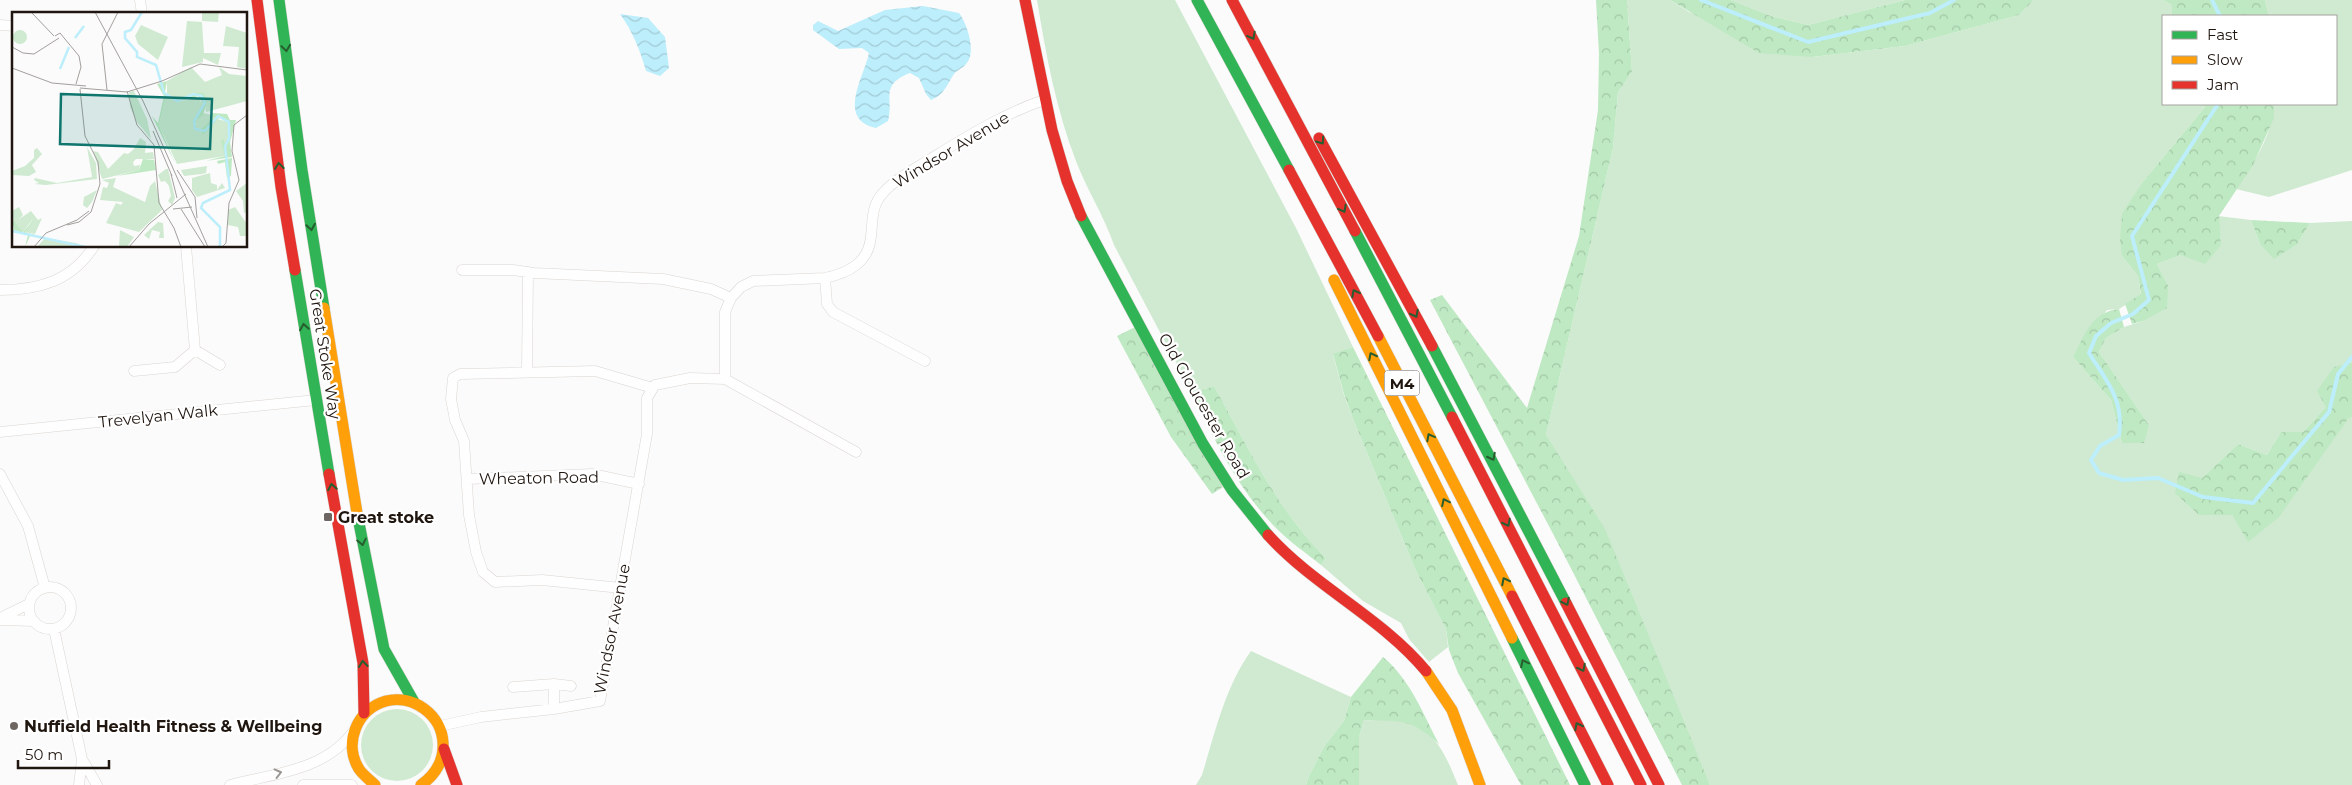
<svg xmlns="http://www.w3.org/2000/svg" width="2352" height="785" font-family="Montserrat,sans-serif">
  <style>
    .green { fill: #cfead1 }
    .forest { fill: url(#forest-crowns) }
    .water { fill: url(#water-waves) }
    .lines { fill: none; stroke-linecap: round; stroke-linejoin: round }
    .stream { stroke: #bdeefb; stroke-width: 4 }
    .street-casing { stroke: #dad5d1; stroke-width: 11 }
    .fast-casing { stroke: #dad5d1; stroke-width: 12 }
    .slow-casing { stroke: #dad5d1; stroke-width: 12 }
    .jam-casing { stroke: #dad5d1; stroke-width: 12 }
    .street { stroke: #fefefe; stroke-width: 10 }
    .fast { stroke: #30b455; stroke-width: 11 }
    .slow { stroke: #ff9f0a; stroke-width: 11 }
    .jam { stroke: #e5322d; stroke-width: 11 }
    .oneway { stroke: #275d2f }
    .oneway2 { stroke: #9a9693 }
    .poi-dot { fill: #6d6662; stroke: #fff; stroke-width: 2 }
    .labels { text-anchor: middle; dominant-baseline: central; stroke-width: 4.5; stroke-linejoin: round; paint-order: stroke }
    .shield { fill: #fff; stroke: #635c58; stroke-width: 1 }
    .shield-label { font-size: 15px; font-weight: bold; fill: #201610 }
    .street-label { font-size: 16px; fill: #201610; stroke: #fff }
    .poi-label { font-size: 16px; font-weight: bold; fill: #201610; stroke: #fff; text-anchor: start }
    .inset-river { fill: none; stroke: #bdeefb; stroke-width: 2.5 }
    .inset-road { fill: none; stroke: #a39f9d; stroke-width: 1 }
    .view { fill: #0f766e; fill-opacity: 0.15; stroke: #0f766e; stroke-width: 2.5 }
    .inset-edge { fill: none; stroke: #201610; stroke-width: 2.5 }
  </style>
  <defs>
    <pattern id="forest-crowns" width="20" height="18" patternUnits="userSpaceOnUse" patternTransform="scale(1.25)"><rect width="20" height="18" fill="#bee9c2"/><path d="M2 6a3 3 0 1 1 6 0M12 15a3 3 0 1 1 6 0" fill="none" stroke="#a3c7a6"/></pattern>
    <pattern id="water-waves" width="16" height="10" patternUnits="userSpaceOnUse" patternTransform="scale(1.25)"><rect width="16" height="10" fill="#bdeefb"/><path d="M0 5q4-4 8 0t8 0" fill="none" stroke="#a2cbd6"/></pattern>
  </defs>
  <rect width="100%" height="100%" fill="#fbfbfb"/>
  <path class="green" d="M 1037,0 L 1175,0 L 1296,228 L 1353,347 L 1333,355 L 1344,395 L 1353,419 L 1416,571 L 1446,629 L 1448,647 L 1429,662 L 1409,639 L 1401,623 L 1363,601 L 1321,565 L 1326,558 C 1277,510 1247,445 1214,386 L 1192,393 L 1114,245 C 1104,216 1087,190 1076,161 C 1056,109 1046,55 1037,0 Z
    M 1627,0 L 1670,0 L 1689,12 L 1812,57 L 1905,46 L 2019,15 L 2034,0 L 2163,0 L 2172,5 L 2172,16 L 2163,16 L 2163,104 L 2200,104 L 2205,107 L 2141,184 L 2123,214 L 2122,256 L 2138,276 L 2141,295 L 2119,309 L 2107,310 L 2073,357 L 2111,400 L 2122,443 L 2149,425 L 2099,352 L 2106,338 L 2124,327 L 2143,321 L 2168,285 L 2157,264 L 2181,255 L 2221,245 L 2218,216 L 2251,220 L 2260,244 L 2297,244 L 2310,223 L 2352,221 L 2352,361 L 2326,407 L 2303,432 L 2281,432 L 2267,455 L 2238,444 L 2202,478 L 2199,515 L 2232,515 L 2248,541 L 2348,419 L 2352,417 L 2352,785 L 1710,785 L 1669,689 L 1546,435 L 1613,148 L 1618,92 L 1632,72 Z
    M 1731,0 L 1905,0 L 1808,25 L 1771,16 Z
    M 2265,0 L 2352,0 L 2352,170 L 2269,197 L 2236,189 C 2253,165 2273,134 2274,104 L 2336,104 L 2336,16 L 2269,16 Z
    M 1251,651 L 1351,697 L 1344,721 L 1325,745 L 1309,776 L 1306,785 L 1196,785 L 1202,775 C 1215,733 1225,687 1251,651 Z
    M361 745a36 36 0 1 1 72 0a36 36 0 1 1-72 0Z
    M 1364,720 C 1378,721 1397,718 1410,723 C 1437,731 1448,761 1458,785 L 1359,785 L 1359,737 Z"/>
  <path class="forest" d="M 1596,0 L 1627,0 L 1632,72 L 1618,92 L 1613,148 L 1546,435 L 1605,529 L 1710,785 L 1682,785 L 1561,549 L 1430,300 L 1442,295 L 1527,408 L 1579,236 L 1598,110 L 1599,54 Z
    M 1670,0 L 1731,0 L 1771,16 L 1808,25 L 1905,0 L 2034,0 L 2019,15 L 1905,46 L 1812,57 L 1759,53 Z
    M 2163,0 L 2265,0 L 2269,16 L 2172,16 L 2172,5 Z
    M 2200,104 L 2274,104 L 2274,118 L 2253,165 L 2219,216 L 2221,245 L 2205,264 L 2181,255 L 2157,264 L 2168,285 L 2167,308 L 2143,321 L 2132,324 L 2125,304 L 2141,294 L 2138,276 L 2122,256 L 2120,240 L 2122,214 L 2141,184 L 2205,107 Z
    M 2251,220 L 2310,223 L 2297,244 L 2274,259 L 2260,244 Z
    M 2119,309 L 2124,327 L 2106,338 L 2099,352 L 2149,425 L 2144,443 L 2122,443 L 2111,400 L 2073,357 C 2085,335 2091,312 2119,309 Z
    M 1135,327 L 1223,487 L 1212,494 L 1171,437 L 1117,336 Z
    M 1353,347 L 1570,785 L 1521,785 L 1458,673 L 1449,650 L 1446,629 L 1416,571 L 1353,419 L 1344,394 L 1333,354 Z
    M 2352,361 L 2352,417 L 2348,419 L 2279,517 L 2248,542 L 2232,515 L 2199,515 L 2175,493 L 2179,472 L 2202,478 L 2238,444 L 2267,455 L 2281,432 L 2303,432 L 2326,407 L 2317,391 L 2334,367 L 2351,363 Z
    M 1214,386 C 1247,445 1277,510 1326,558 L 1321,565 C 1306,553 1290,542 1277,529 C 1238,490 1215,441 1192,393 Z
    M 1383,657 C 1410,679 1423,714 1439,744 C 1409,717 1402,722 1364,720 L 1359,737 L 1359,785 L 1306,785 L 1309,776 L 1325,745 L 1344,721 L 1351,697 Z"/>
  <path class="water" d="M 923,6 L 959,13 C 967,23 977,53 966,64 C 963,68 957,70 954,74 C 946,86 945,94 931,100 L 926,94 L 919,78 L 910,73 C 879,85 894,99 888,121 L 876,128 C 836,119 864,77 869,53 L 862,48 L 839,49 L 813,30 L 813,25 L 818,21 L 838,31 L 885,10 Z
    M 620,14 L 648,18 L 665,37 L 669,68 L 660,76 L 646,71 C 640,50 633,32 620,14 Z"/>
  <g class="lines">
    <path class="stream" d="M 1701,0 L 1808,42 L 1930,13 L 1954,0
      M 2212,0 L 2220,16
      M 2218,104 L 2132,236 L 2149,300 L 2133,314 L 2111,323 L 2096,336 L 2089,353 C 2107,382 2124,399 2119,435 L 2100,446 L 2091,460 L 2099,473 L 2123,480 L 2158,478 L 2203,497 L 2253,503 L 2329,412 L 2338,374 L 2352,357"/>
    <g class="street-casing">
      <path id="street" d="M 140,0 L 142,14
        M 0,25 L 14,26
        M 186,246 L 195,350 L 220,365
        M 462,270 L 513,270 L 534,273 L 663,279 L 711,289 L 731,298
        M 825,278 C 848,273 869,263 871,236 C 873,220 871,206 883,193 C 896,178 915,169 932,158 C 968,136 1003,114 1044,100
        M 0,290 C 39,290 72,281 94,246
        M 134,371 L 175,367 L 195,350
        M 527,372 L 528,272
        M 725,379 L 725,312 L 731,298 L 741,287 L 753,281 L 825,278 L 827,304 L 833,312 L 925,361
        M 0,432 L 316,400
        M 0,474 L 28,526 L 45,588
        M 468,479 L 592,474 L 639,484
        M29 608a21 21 0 1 1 42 0a21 21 0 1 1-42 0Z
        M 621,588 L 542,580 L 495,582 L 483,572 L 476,552 L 469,515 L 464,441 L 455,420 L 451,399 L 453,378 L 460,374 L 595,371 L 653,388
        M 0,618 L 29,604
        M 0,620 L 34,621
        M 54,629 L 82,759
        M 554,684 L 571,686
        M 513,687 L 554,684 L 554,709
        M 440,726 L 481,717 L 554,709 L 600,701 L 647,434 L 647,398 L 655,385 L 690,378 L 725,379 L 856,452
        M 79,785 L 82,759 L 97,785
        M 230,785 C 273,774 325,770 352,733
        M 303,785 L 352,785"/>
    </g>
    <g class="fast-casing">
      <path id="fast" d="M 279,0 L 302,170 L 324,308
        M 1197,0 L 1289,170
        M 1081,216 L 1203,444 L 1232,490 L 1268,535
        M 1355,231 L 1452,417
        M 295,270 L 329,474
        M 1432,346 L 1566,603
        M 357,513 L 384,649 L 414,702
        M 1512,638 L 1585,785"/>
    </g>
    <g class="slow-casing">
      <path id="slow" d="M 1334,280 L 1512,638
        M 324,308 L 357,513
        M 1378,336 L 1512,596
        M 1426,671 L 1452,710 L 1480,785
        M 375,785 C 370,780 363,775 359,769 C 343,743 357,709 386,701 C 413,694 442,715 443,743 C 444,761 435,775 421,785"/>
    </g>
    <g class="jam-casing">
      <path id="jam" d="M 257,0 L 281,187 L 295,270
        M 1025,0 L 1052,130 L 1067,181 L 1081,216
        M 1232,0 L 1355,231
        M 1319,138 L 1432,346
        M 1289,170 L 1378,336
        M 1452,417 L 1641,785
        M 329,474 L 363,663 L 364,713
        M 1268,535 C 1315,587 1381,617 1426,671
        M 1512,596 L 1608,785
        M 1566,603 L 1659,785
        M 444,749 L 457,785"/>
    </g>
    <use href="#street" class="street"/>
    <use href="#fast" class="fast"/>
    <use href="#slow" class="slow"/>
    <use href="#jam" class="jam"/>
  </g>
  <defs><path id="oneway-chevron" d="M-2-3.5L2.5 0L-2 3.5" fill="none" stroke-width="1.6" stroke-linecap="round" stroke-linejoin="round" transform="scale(1.25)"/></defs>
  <g class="oneway">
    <use href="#oneway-chevron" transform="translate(1252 36) rotate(61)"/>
    <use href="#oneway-chevron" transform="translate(286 48) rotate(82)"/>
    <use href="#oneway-chevron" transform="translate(1321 141) rotate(55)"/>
    <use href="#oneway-chevron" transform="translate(279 166) rotate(-97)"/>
    <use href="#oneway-chevron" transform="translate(1343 209) rotate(62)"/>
    <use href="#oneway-chevron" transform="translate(311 227) rotate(81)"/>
    <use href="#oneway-chevron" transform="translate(1355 293) rotate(-118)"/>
    <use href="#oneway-chevron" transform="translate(1415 314) rotate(62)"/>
    <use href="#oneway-chevron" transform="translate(304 327) rotate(-99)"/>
    <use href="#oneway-chevron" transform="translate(1372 356) rotate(-117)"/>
    <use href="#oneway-chevron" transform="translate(1430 437) rotate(-118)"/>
    <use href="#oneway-chevron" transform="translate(1492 457) rotate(63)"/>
    <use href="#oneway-chevron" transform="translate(332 487) rotate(-100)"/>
    <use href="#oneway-chevron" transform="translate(1445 502) rotate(-116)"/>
    <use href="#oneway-chevron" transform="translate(1507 523) rotate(63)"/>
    <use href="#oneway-chevron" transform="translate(362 542) rotate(78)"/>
    <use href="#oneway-chevron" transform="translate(1505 581) rotate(-117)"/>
    <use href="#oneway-chevron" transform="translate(1566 602) rotate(63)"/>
    <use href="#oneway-chevron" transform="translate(1524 663) rotate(-116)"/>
    <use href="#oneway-chevron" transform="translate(363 664) rotate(-96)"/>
    <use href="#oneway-chevron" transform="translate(1582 668) rotate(63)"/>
    <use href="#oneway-chevron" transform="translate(1578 726) rotate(-117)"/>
  </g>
  <use class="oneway2" href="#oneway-chevron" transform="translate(278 773) rotate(-14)"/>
  <g class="poi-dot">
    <rect x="323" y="512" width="10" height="10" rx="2.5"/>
    <circle cx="14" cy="726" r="5"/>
  </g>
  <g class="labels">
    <rect class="shield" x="1384.5" y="370.5" width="35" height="25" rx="4"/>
    <g class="shield-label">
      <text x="1402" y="383">M4</text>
    </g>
    <g class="street-label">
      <text transform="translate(951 150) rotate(-31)">Windsor Avenue</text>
      <text transform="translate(325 354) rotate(81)">Great Stoke Way</text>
      <text transform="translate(1204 406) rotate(60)">Old Gloucester Road</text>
      <text transform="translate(158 416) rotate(-6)">Trevelyan Walk</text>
      <text transform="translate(539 478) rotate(-1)">Wheaton Road</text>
      <text transform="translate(612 629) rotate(-79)">Windsor Avenue</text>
    </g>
    <g class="poi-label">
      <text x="338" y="517">Great stoke</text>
      <text x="24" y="726">Nuffield Health Fitness &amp; Wellbeing</text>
    </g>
  </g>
  <g transform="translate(12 12)">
    <rect width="235" height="235" fill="#fbfbfb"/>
    <path d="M 190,0 L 207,0 L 206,10 L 190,9 ZM 175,9 L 190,10 L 192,41 L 209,41 L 206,53 L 191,46 L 191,50 L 170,55 ZM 129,13 L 156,25 L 146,48 L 126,32 L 123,24 ZM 214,14 L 235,21 L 235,57 L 225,55 L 227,35 L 211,34 ZM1 25a7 7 0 1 1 14 0a7 7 0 1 1-14 0ZM 179,55 L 193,70 L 210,63 L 207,55 L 217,62 L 235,64 L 235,89 L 194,100 L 192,81 L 183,81 L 165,87 L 155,82 L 155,69 ZM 122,79 L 135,107 L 139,127 L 125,110 L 118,95 L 117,80 ZM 183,83 L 191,92 L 182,109 L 186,114 L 183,109 L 191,101 L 205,104 L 192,121 L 205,107 L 217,110 L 216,129 L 212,133 L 212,128 L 211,135 L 213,144 L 165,152 L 147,113 L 154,84 L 165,90 L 179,87 ZM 128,126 L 134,130 L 133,141 L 141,140 L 142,147 L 124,147 L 121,150 L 122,154 L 128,153 L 127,158 L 90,167 L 81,139 L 86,140 L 96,157 L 112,141 L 116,142 L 122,137 ZM 75,135 L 84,151 L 85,167 L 34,173 L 22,172 L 27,171 L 22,168 L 23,166 L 45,171 L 80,165 ZM 25,136 L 30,142 L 20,153 L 24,160 L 17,164 L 0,163 L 0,159 L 13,154 L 22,146 L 22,138 ZM 195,154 L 194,161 L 190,162 L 172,164 L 169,158 ZM 154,157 L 156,157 L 163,186 L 160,193 L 156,189 L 159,184 L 157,174 L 153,169 L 149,170 L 146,163 ZM 198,161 L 199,171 L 205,173 L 205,178 L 210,171 L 213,176 L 185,185 L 180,178 L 180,166 ZM 104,166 L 101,175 L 133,190 L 138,174 L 143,169 L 150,198 L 127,220 L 94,211 L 104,191 L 109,193 L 111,190 L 88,188 L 91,175 L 95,176 L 97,171 L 90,168 ZM 235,171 L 235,200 L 232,201 L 231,189 L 224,179 ZM 85,178 L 80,190 L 75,196 L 71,193 L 72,185 ZM 7,195 L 11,203 L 6,208 L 19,199 L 26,208 L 30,206 L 23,222 L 13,220 L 21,207 L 11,220 L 5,217 L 7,215 L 2,213 L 0,199 ZM 146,210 L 151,211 L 152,226 L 147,226 L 148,220 L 140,218 L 137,227 L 132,223 ZM 108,218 L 122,225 L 115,235 L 107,235 ZM 33,226 L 64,231 L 73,235 L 25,235 Z" fill="#cfead1"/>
    <path d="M 155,69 L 153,80 L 158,85 L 165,87 L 182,81 L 192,81 L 195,90 L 191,103 L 184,108 L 184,115 L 181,109 L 191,92 L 186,84 L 165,90 L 154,84 L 147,113 L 163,151 L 140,104 L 146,111 L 152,84 L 145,72 ZM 200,101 L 215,102 L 218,108 L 224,108 L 218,130 L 220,145 L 194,149 L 213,144 L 209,129 L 212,127 L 212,132 L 216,127 L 217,109 L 207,106 L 192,122 L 188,118 L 205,104 L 200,106 ZM 220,146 L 219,164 L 215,166 L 213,150 L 206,152 L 205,149 ZM 131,147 L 142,148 L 144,158 L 105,164 L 127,158 ZM 0,207 L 11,220 L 22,208 L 13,220 L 26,224 L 18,224 L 13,235 L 16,223 L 2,218 Z" fill="#bee9c2"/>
    <path d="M 223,195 L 235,212 L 234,224 L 228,224 L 226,215 L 216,213 L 216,198 Z" fill="#cfead1"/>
    <path class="inset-river" d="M 130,0 L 119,18 L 113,20 L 113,26 L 125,40 L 125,45 L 144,53 L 152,81 L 165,89 L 182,82 L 190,84 L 193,91 L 182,109 L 183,117 L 193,119 L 206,104 L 217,110 L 217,127 L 213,134 L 218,178 L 191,191 L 189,196 L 208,215 L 208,235M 63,26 L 72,14M 48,57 L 57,35M 0,219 L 73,235"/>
    <path class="inset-road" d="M 19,0 L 42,24M 83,0 L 131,89 L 196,235M 43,24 L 48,21 L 67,44 L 69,55 L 64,72M 0,35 L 11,41 L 22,42 L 47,26M 0,56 L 40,71 L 74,74M 68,76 L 115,80 L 150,69 L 188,52 L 235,58M 95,78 L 90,32 L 106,0M 115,79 L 125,113 L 142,133 L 147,191 L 162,216 L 169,235M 141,119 L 160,164M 165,158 L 183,185 L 185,206M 159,162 L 165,186M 161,197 L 180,195M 169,197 L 193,235M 55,213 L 67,210 L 79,200 L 88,172 L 86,150 L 73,124 L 68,77M 22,235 L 34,221 L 65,208 L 77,199M 117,235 L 137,212 L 174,182M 210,235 L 214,231 L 217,191 L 227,168 L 220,139 L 222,113 L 235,103"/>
    <path class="view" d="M 49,82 L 200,87 L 198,137 L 48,132 Z"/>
    <rect width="235" height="235" class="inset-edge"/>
  </g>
  <rect x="2162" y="15" width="175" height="90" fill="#ffffff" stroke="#a6a29f"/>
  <rect x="2172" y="31" width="25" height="8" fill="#30b455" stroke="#a6a29f"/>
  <text x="2207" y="40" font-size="15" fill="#201610">Fast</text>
  <rect x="2172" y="56" width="25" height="8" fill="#ff9f0a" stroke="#a6a29f"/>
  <text x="2207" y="65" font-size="15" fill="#201610">Slow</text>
  <rect x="2172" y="81" width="25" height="8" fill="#e5322d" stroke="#a6a29f"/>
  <text x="2207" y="90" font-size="15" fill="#201610">Jam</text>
  <path d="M18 760v8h91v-8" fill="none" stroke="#201610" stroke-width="2.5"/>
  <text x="25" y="760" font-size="15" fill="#201610" stroke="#ffffff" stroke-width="4" paint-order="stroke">50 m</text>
</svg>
